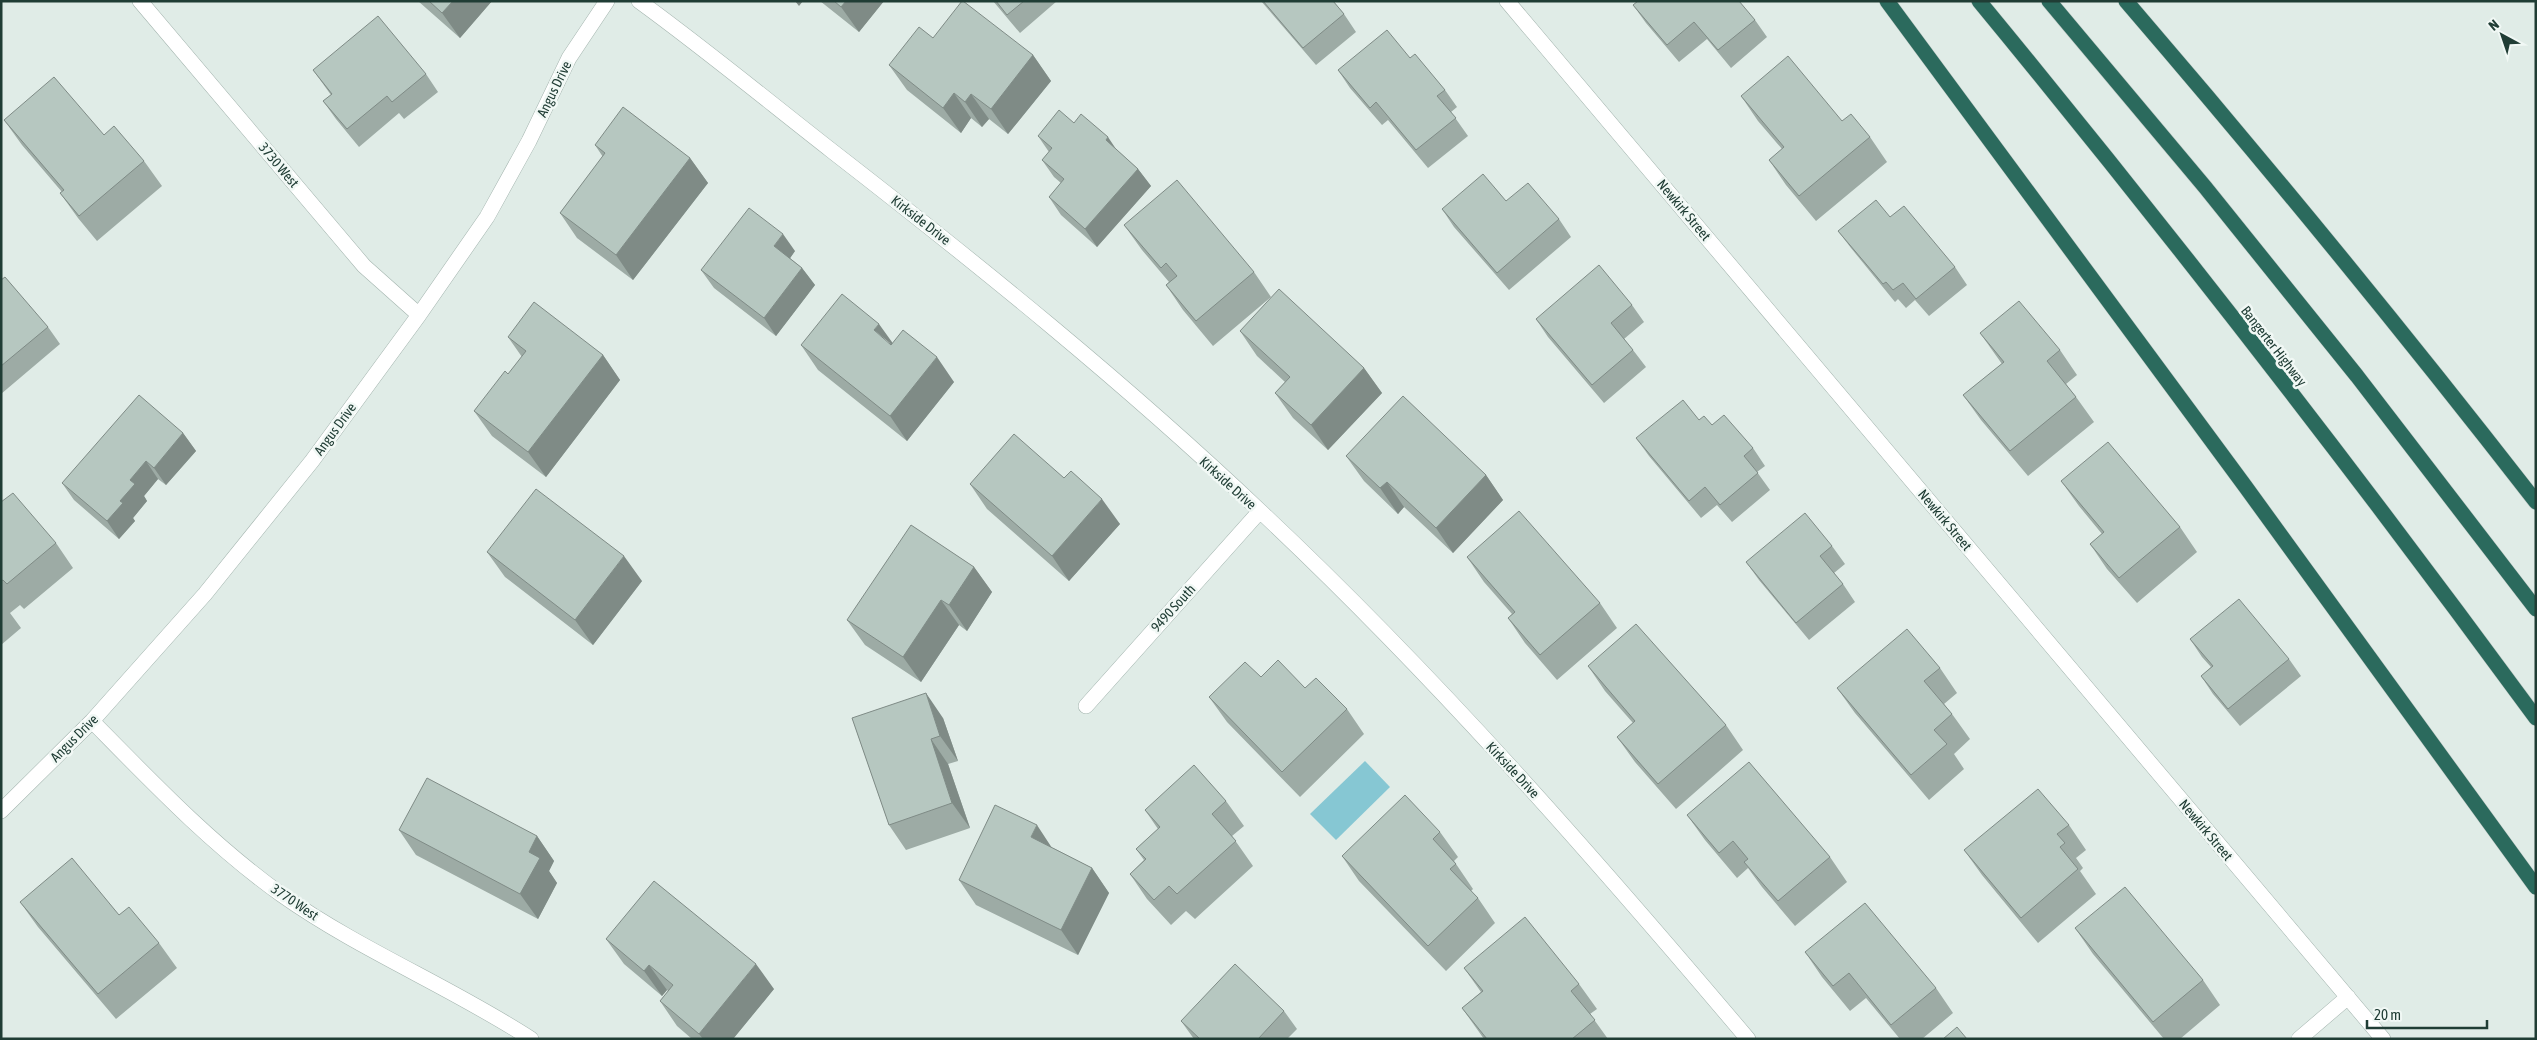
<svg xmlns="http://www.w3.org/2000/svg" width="2537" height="1040" font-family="'Asap Condensed',sans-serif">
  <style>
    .water { fill: #86c7d3 }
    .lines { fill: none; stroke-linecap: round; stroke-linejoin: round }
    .minor-casing { stroke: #a3b4ae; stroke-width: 16 }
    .motorway-casing { stroke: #c1c9c6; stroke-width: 16 }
    .minor { stroke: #fff; stroke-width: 15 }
    .motorway { stroke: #2b6a5d; stroke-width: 15 }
    .wall { fill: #9daba5 }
    .shaded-wall { fill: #7f8b86 }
    .building { fill: #b6c7c0; stroke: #7f8b86 }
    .labels { text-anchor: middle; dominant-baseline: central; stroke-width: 5; stroke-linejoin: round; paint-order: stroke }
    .street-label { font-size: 14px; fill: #203d35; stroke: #f1f8f5 }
  </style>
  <rect width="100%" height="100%" fill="#e0ece7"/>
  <path class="water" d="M 1365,761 L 1390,787 L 1336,840 L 1310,814 Z"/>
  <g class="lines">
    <g class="minor-casing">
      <path id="minor" d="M 140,1 L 364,266 L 419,315
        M 639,1 C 705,49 768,101 832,151 C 979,265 1125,383 1260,511 C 1435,675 1593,856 1748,1039
        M 1507,1 L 2383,1039
        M 1086,706 L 1260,511
        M 92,721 C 152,782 212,845 282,895 C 360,950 451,987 531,1039
        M 1,811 L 92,721 L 205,594 L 312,461 L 419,315 L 487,217 L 529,141 L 569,58 L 607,1
        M 2299,1039 L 2348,997"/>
    </g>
    <g class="motorway-casing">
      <path id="motorway" d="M 1887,1 L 2245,486 L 2536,887
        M 1979,1 C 2171,234 2357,474 2536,718
        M 2049,1 L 2205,187 L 2357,376 L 2536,609
        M 2126,1 C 2267,165 2404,332 2536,502"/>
    </g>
    <use href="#minor" class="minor"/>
    <use href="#motorway" class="motorway"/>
  </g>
  <path class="wall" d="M 418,1 L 492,1 L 460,38 Z
    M 820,1 L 884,1 L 859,32 Z
    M 993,1 L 1057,1 L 1020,33 Z
    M 1261,1 L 1333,1 L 1344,14 L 1356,32 L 1316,65 Z
    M 1633,5 L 1755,20 L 1767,37 L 1731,68 L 1707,39 L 1679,62 L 1646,23 Z
    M 933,38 L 1033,55 L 1051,81 L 1008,134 L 989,119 L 982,127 L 971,118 L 961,133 L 907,90 L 889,65 Z
    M 1410,58 L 1445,90 L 1457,107 L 1451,112 L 1468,136 L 1428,168 L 1388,120 L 1382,125 L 1350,88 L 1338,70 Z
    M 313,70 L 426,74 L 438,92 L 404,119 L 399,113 L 359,147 L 336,119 L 323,101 L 331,95 Z
    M 1741,96 L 1842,121 L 1870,137 L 1887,162 L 1816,221 L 1786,185 L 1769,160 L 1782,149 L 1758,121 Z
    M 4,120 L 104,135 L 144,161 L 162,186 L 97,241 L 78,218 L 60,193 L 62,192 L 22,145 Z
    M 1074,123 L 1117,150 L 1138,169 L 1151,186 L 1097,247 L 1061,215 L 1049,197 L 1061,183 L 1054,177 L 1042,160 L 1049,152 L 1038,136 Z
    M 595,145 L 690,158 L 708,183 L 633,280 L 577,238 L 560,213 L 603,157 Z
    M 1506,201 L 1559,219 L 1571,237 L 1509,290 L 1454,227 L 1442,209 Z
    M 1890,217 L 1955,267 L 1967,285 L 1929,316 L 1915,300 L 1906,308 L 1898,299 L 1895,302 L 1851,248 L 1838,231 Z
    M 1124,225 L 1254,272 L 1271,297 L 1213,346 L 1183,310 L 1166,285 L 1169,282 L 1142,250 Z
    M 795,251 L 790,258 L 802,268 L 815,285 L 776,336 L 714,288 L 701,270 Z
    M 1,280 L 48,327 L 60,344 L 1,394 Z
    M 1632,305 L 1644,322 L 1624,339 L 1633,350 L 1646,367 L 1604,403 L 1548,337 L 1536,319 Z
    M 1240,331 L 1364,368 L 1382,393 L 1328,450 L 1293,418 L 1275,393 L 1285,382 L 1257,356 Z
    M 1980,333 L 2060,350 L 2077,375 L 2066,384 L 2076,397 L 2094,422 L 2028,476 L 1981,420 L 1963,395 L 2002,364 Z
    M 508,337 L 603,355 L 620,380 L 546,477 L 492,436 L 474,411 L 508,374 L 522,357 Z
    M 892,343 L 954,382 L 907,441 L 818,370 L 801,345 Z
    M 1699,420 L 1712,425 L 1753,448 L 1765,466 L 1757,472 L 1770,490 L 1732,522 L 1717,505 L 1701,518 L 1649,456 L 1636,438 Z
    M 183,433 L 196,451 L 166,485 L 158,479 L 144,496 L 147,501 L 133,518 L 135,521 L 119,539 L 74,500 L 62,483 Z
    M 1346,456 L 1486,475 L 1503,500 L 1453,553 L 1404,507 L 1398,514 L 1364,481 Z
    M 1064,478 L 1120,524 L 1069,581 L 987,509 L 970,484 Z
    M 2061,481 L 2180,527 L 2197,552 L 2137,603 L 2107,569 L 2090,544 L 2102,534 L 2079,506 Z
    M 1,502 L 56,543 L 73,568 L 24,609 L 20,605 L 10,613 L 21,628 L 1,645 Z
    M 1832,546 L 1845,564 L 1834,573 L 1843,584 L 1855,602 L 1809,640 L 1759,580 L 1746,562 Z
    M 487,552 L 642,581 L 593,645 L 505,577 Z
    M 1467,557 L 1600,603 L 1617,628 L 1557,680 L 1525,643 L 1508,618 L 1512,614 L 1484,582 Z
    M 974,567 L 992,592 L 967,631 L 959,625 L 921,682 L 865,645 L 847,620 Z
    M 2190,639 L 2289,659 L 2301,676 L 2240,726 L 2213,694 L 2201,676 L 2211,667 L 2202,657 Z
    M 1588,666 L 1726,725 L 1743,750 L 1676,809 L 1635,762 L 1617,737 L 1633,723 L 1605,691 Z
    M 1940,668 L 1957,693 L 1944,704 L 1952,714 L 1970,739 L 1954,754 L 1964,769 L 1929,800 L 1855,713 L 1837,688 Z
    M 1261,677 L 1305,688 L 1347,709 L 1364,734 L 1300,797 L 1227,722 L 1209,697 Z
    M 852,718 L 943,718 L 958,761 L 948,764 L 970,828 L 906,850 L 889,825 Z
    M 1226,801 L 1244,826 L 1232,836 L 1253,866 L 1195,919 L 1186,911 L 1171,925 L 1147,899 L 1130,874 L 1144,860 L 1136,849 L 1158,829 L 1145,810 Z
    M 1687,815 L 1830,857 L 1847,882 L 1795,926 L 1762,887 L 1748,868 L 1737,878 L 1705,840 Z
    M 2069,825 L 2086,850 L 2076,858 L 2083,868 L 2080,871 L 2096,894 L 2038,943 L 1982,875 L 1964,850 Z
    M 399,830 L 537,836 L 554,861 L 549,871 L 557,883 L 538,919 L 416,855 Z
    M 1440,832 L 1458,857 L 1454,861 L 1473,889 L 1471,891 L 1478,898 L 1495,923 L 1446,971 L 1359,881 L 1342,856 Z
    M 1053,848 L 1092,868 L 1109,893 L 1078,955 L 976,905 L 959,880 Z
    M 20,902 L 159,943 L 177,968 L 116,1019 L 38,927 Z
    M 2075,928 L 2203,980 L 2220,1005 L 2180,1039 L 2164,1039 L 2093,954 Z
    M 606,939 L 774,989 L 733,1039 L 692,1039 L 677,1026 L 660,1001 L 668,991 L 667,990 L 662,996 L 624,964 Z
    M 1805,952 L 1936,988 L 1953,1013 L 1922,1039 L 1900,1039 L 1866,998 L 1850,1011 L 1822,977 Z
    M 1464,968 L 1579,984 L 1597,1009 L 1590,1014 L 1608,1039 L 1484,1039 L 1462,1008 L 1481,992 Z
    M 1284,1011 L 1297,1029 L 1287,1039 L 1194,1039 L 1181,1021 Z"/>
  <path class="shaded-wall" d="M 453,1 L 492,1 L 460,38 L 442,13 Z
    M 795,1 L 803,1 L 799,6 Z
    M 846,1 L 884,1 L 859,32 L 841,7 Z
    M 1033,55 L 1051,81 L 1008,134 L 991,109 Z
    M 954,93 L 971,118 L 961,133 L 943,108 Z
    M 971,94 L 989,119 L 982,127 L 965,102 Z
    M 1108,137 L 1120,155 L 1106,140 Z
    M 690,158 L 708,183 L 633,280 L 616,255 Z
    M 1138,169 L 1151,186 L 1097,247 L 1085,229 Z
    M 783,234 L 795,251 L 786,264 L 774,246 Z
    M 802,268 L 815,285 L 776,336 L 764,318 Z
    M 879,324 L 897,349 L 874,330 Z
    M 603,355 L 620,380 L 546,477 L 528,452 Z
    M 937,357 L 954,382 L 907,441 L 890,416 Z
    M 1364,368 L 1382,393 L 1328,450 L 1311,425 Z
    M 183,433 L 196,451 L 166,485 L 154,468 Z
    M 146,461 L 158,479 L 144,496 L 147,501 L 133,518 L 135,521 L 119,539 L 107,521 L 120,501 L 130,480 Z
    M 1486,475 L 1503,500 L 1453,553 L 1436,528 Z
    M 1387,482 L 1404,507 L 1398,514 L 1380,488 Z
    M 1102,499 L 1120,524 L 1069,581 L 1052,556 Z
    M 624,556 L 642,581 L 593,645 L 575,620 Z
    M 974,567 L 992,592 L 967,631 L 949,605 Z
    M 941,600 L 959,625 L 921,682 L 903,657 Z
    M 926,693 L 943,718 L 958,761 L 940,736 Z
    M 931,739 L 948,764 L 970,828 L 952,803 Z
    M 1037,825 L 1054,851 L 1031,837 Z
    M 537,836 L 554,861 L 549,871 L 557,883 L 538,919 L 520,894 L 529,852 Z
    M 1092,868 L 1109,893 L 1078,955 L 1061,930 Z
    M 756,964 L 774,989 L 733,1039 L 703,1039 L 699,1034 Z
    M 649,965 L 667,990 L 662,996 L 644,971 Z"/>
  <path class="building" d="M 429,1 L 453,1 L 442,13 Z
    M 834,1 L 846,1 L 841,7 Z
    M 962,1 L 963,1 L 1033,55 L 991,109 L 971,94 L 965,102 L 954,93 L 943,108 L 889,65 L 919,27 L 933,38 Z
    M 996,1 L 1024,1 L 1007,15 Z
    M 1263,1 L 1333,1 L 1344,14 L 1303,48 Z
    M 1638,1 L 1739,1 L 1755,20 L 1718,50 L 1694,22 L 1667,45 L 1633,5 Z
    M 378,16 L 426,74 L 392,102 L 387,96 L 347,129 L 323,101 L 332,94 L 313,70 Z
    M 1387,30 L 1410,58 L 1415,54 L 1445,90 L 1437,96 L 1456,118 L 1416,150 L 1376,102 L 1370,108 L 1338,70 Z
    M 1788,56 L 1842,121 L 1851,114 L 1870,137 L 1799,196 L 1769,160 L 1784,147 L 1741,96 Z
    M 54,77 L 104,135 L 114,126 L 144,161 L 79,216 L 60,193 L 64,190 L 4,120 Z
    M 623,107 L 690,158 L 616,255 L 560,213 L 605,153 L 595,145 Z
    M 1059,110 L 1074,123 L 1081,114 L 1108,137 L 1106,140 L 1138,169 L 1085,229 L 1049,197 L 1064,179 L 1042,160 L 1052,148 L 1038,136 Z
    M 1483,174 L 1506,201 L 1528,183 L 1559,219 L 1497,273 L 1442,209 Z
    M 1177,180 L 1254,272 L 1196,321 L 1166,285 L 1177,276 L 1166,263 L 1161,268 L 1124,225 Z
    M 1876,200 L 1890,217 L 1904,206 L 1955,267 L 1916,299 L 1903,283 L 1893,290 L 1886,282 L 1883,284 L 1838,231 Z
    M 749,208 L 783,234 L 774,246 L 802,268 L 764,318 L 701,270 Z
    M 1599,265 L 1632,305 L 1611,323 L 1633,350 L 1592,385 L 1536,319 Z
    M 5,277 L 48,327 L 1,366 L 1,280 Z
    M 1279,289 L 1364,368 L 1311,425 L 1275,393 L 1290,377 L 1240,331 Z
    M 842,294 L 879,324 L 874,330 L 891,345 L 903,330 L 937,357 L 890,416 L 801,345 Z
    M 2019,301 L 2060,350 L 2047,361 L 2076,397 L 2010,451 L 1963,395 L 2004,362 L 1980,333 Z
    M 534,302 L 603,355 L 528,452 L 474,411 L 505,371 L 508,374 L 526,351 L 508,337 Z
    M 139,395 L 183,433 L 154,468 L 146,461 L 130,480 L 135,484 L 120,501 L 123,503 L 107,521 L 62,483 Z
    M 1403,396 L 1486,475 L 1436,528 L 1387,482 L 1380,488 L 1346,456 Z
    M 1683,400 L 1699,420 L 1704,416 L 1712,425 L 1724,415 L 1753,448 L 1744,456 L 1758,473 L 1720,505 L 1705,487 L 1689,501 L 1636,438 Z
    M 1014,434 L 1064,478 L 1071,471 L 1102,499 L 1052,556 L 970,484 Z
    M 2108,442 L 2180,527 L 2119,578 L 2090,544 L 2104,532 L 2061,481 Z
    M 536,489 L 624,556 L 575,620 L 487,552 Z
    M 13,493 L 56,543 L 7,584 L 3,580 L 1,581 L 1,502 Z
    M 1519,511 L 1600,603 L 1540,655 L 1508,618 L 1515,612 L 1467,557 Z
    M 1805,513 L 1832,546 L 1820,556 L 1843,584 L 1796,623 L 1746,562 Z
    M 911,525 L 974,567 L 949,605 L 941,600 L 903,657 L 847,620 Z
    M 2239,599 L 2289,659 L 2228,709 L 2201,676 L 2213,666 L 2190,639 Z
    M 1636,624 L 1726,725 L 1658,784 L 1617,737 L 1635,721 L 1588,666 Z
    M 1907,629 L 1940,668 L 1924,681 L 1952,714 L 1934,730 L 1947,744 L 1911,775 L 1837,688 Z
    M 1278,660 L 1305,688 L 1316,678 L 1347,709 L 1282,772 L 1209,697 L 1245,662 L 1261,677 Z
    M 926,693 L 940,736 L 931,739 L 952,803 L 889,825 L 852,718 Z
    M 1749,762 L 1830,857 L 1778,901 L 1744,862 L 1748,859 L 1733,841 L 1719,853 L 1687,815 Z
    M 1194,765 L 1226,801 L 1212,814 L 1236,841 L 1177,894 L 1169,886 L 1154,900 L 1130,874 L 1146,859 L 1136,849 L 1160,827 L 1145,810 Z
    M 427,778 L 537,836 L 529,852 L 540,858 L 520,894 L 399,830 Z
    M 2038,789 L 2069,825 L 2057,834 L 2065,843 L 2060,847 L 2078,869 L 2021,918 L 1964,850 Z
    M 1405,795 L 1440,832 L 1433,839 L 1456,864 L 1450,869 L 1478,898 L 1428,946 L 1342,856 Z
    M 995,805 L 1037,825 L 1031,837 L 1092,868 L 1061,930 L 959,880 Z
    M 72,858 L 119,915 L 129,907 L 159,943 L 98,994 L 20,902 Z
    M 654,881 L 756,964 L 699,1034 L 660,1001 L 673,985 L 649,965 L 644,971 L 606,939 Z
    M 2125,887 L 2203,980 L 2153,1022 L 2075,928 Z
    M 1865,903 L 1936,988 L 1891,1025 L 1849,973 L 1833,986 L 1805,952 Z
    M 1525,917 L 1579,984 L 1571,991 L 1595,1020 L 1572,1039 L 1487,1039 L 1462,1008 L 1483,991 L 1464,968 Z
    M 1235,964 L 1284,1011 L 1258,1039 L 1200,1039 L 1181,1021 Z
    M 1957,1027 L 1967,1039 L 1943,1039 Z"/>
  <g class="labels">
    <g class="street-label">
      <text transform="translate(554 89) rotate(-64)">Angus Drive</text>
      <text transform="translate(279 165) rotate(50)">3730 West</text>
      <text transform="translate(1684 210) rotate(50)">Newkirk Street</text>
      <text transform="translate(921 220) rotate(38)">Kirkside Drive</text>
      <text transform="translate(2274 346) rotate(52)">Bangerter Highway</text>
      <text transform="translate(335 429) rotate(-54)">Angus Drive</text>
      <text transform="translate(1228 483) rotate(42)">Kirkside Drive</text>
      <text transform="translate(1945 520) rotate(50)">Newkirk Street</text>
      <text transform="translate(1173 608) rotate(-48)">9490 South</text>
      <text transform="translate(74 738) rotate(-45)">Angus Drive</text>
      <text transform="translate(1513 770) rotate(47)">Kirkside Drive</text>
      <text transform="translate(2206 830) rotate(50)">Newkirk Street</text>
      <text transform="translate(295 902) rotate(34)">3770 West</text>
    </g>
  </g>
  <rect width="2537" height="1040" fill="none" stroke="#203d35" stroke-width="5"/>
  <g transform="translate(2502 35) rotate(320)" stroke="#f1f8f5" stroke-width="4" paint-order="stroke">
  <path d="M0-4L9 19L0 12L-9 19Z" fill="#203d35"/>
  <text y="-8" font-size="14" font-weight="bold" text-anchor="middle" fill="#203d35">N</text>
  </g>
  <path d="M2367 1020v8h120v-8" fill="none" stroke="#203d35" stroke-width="2.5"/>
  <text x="2374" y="1020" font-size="15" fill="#203d35" stroke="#f1f8f5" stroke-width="4" paint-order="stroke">20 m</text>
</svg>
